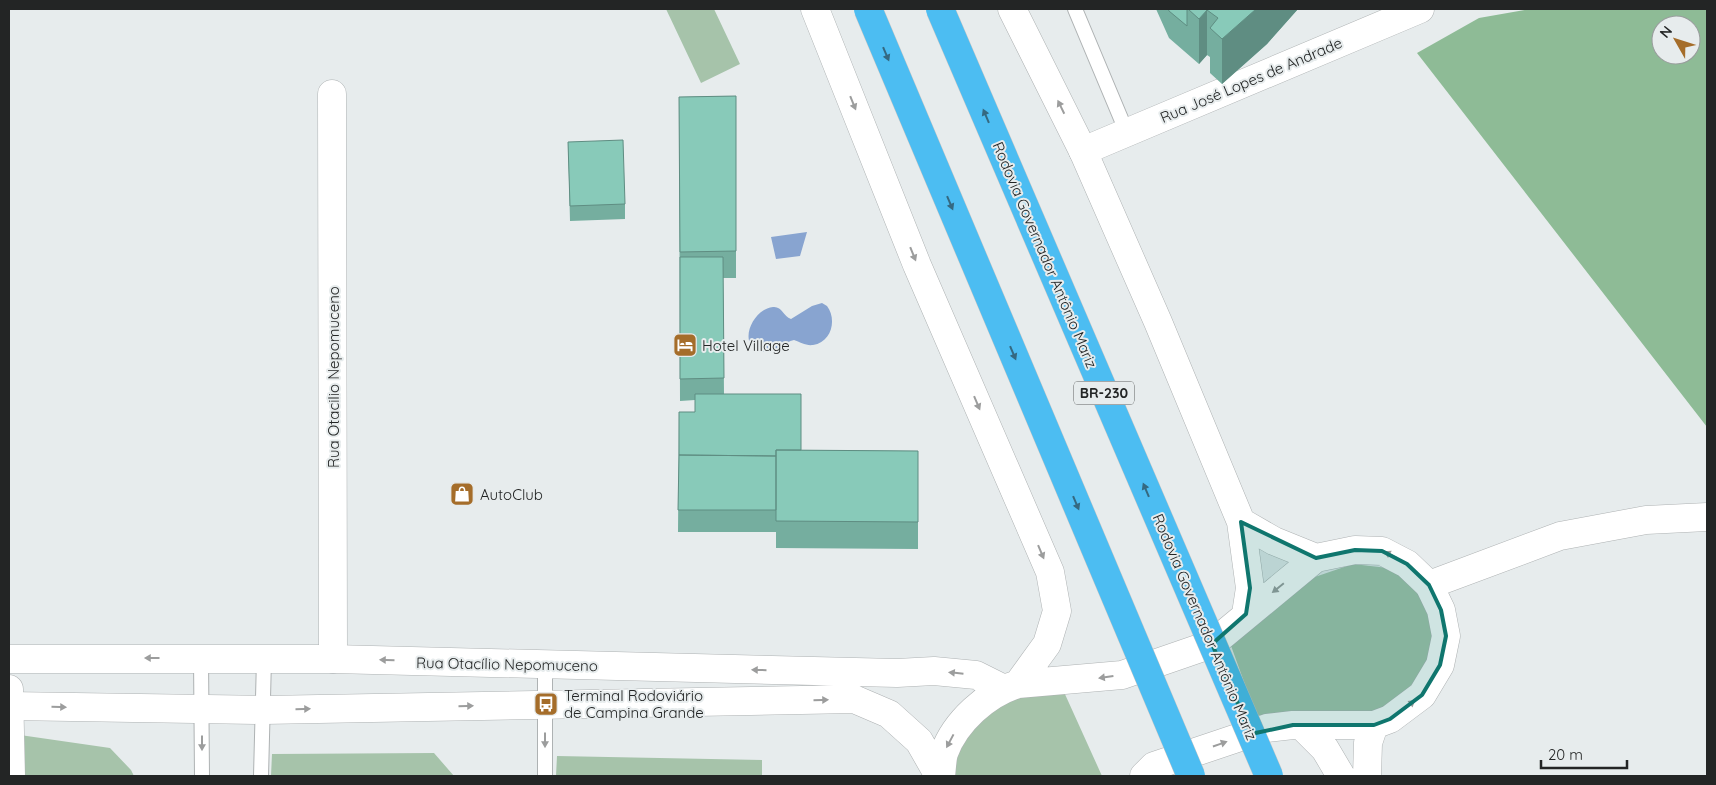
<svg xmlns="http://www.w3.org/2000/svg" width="1716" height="785" font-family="Quicksand,sans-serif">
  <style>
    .green { fill: #a6c3aa }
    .forest { fill: #8ebb96; fill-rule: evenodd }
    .water { fill: #88a4d0 }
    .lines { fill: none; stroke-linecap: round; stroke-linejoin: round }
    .lane-casing { stroke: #aeb2b3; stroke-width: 16 }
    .street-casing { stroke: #aeb2b3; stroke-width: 29 }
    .secondary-casing { stroke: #aeb2b3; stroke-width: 29 }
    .lane { stroke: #fff; stroke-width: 14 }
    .street { stroke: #fff; stroke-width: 28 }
    .secondary { stroke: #fff; stroke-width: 28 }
    .highway-bridge-casing { stroke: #c6c6c6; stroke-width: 29; stroke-linecap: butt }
    .highway-bridge { stroke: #4cbdf2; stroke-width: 28 }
    .wall { fill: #75ae9f }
    .shaded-wall { fill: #5f8d82 }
    .building { fill: #88cab9; stroke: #5f8d82 }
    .oneway { fill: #356981 }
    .oneway2 { fill: #9c9d9d }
    .marked { fill: #0f766e; fill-opacity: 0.2; stroke: #0f766e; stroke-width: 4; stroke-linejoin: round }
    .labels { text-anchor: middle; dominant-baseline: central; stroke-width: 4; stroke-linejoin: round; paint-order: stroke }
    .shield { fill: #e7eced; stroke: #5e6161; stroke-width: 1 }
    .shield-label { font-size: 14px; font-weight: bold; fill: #232525 }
    .street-label { font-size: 15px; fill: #232525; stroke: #e7eced }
    .poi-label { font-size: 15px; fill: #232525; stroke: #e7eced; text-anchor: start }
  </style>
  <rect width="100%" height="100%" fill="#e7eced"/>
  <path class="green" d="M 666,9 L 714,9 L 740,64 L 701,83 Z
    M 1353,564 L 1388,568 L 1415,586 L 1434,622 L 1434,658 L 1408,689 L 1388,708 L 1356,716 L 1256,715 L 1230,643 L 1303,581 Z
    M 1064,692 L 1102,776 L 955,776 C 948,745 982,706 1011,697 C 1027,692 1048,693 1064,692 Z
    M 20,735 L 110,748 L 131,770 L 134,776 L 20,776 Z
    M 434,753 L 454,776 L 271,776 L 272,754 Z
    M 557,756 L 762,760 L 762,776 L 556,776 Z"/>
  <path class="forest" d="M 1530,9 L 1707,9 L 1707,427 L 1417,53 L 1479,18 ZM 1661,25 L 1691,25 L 1691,55 L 1661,55 Z"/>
  <path class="water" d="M 807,232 L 800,256 L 776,259 L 771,237 Z
    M 822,303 L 827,306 C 837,319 832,342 813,345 C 806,346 800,342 794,340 C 784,342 775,353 765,352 C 735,350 751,309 773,307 C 782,306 783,316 791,319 L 812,306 Z"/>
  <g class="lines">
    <g class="lane-casing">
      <path id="lane" d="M 1075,9 L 1127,133
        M 201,658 L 202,776
        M 545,665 L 545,776
        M 261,776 L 264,659"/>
    </g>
    <g class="street-casing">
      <path id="street" d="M 332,94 L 333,659
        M 1083,151 L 1420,9
        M 1429,585 L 1560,536 L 1646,520 L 1707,517
        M 9,689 L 11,776"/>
    </g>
    <g class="secondary-casing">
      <path id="secondary" d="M 815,9 L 917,265 L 1050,572 L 1057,611 L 1047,644 L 1018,684
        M 1012,9 L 1083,151 L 1158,322 L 1241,522 L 1250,588 L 1246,614
        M 1241,522 L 1274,541 L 1316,558
        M 9,659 L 333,659 L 897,673 L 934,671 L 976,675 L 1002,688
        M 9,706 L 264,710 L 854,699 L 889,714 L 919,741 L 939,776
        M 1301,725 L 1325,749 L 1341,776
        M 941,776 C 942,769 942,760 944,753 C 955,722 987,693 1018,684 L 1122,675 L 1212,644 L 1316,558 L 1355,550 L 1382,551 L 1407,564 L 1429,585 L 1441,610 L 1446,636 L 1440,665 L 1422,695 L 1390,719 L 1374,725 L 1293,725 L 1267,728 L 1154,766 L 1144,776
        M 1367,776 L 1368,743 L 1374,725"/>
    </g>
    <use href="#lane" class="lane"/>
    <use href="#street" class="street"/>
    <use href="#secondary" class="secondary"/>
    <g class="highway-bridge-casing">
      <path id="highway-bridge" d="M 868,9 L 1191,776
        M 940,9 L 1269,776"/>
    </g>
    <use href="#highway-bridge" class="highway-bridge"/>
  </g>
  <path class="wall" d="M 1156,9 L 1298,9 L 1267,44 L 1222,84 L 1210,73 L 1210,57 L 1207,55 L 1199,64 L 1169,38 Z
    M 736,96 L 736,278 L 723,278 L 724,394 L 801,450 L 918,451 L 918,549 L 776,548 L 776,532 L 678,532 L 679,412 L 695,412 L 695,400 L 680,401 L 679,97 Z
    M 568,142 L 625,204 L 625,219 L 570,221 Z"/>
  <path class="shaded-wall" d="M 1256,9 L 1298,9 L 1267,44 L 1222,84 L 1222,39 Z
    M 1207,10 L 1207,55 L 1199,64 L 1199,19 Z"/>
  <path class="building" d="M 1168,9 L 1187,9 L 1187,26 L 1169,11 Z
    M 1188,9 L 1256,9 L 1222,39 L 1210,28 L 1218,18 L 1207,10 L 1199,19 Z
    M 736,96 L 736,251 L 680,252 L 679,97 Z
    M 623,140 L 625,204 L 570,206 L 568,142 Z
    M 680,257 L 723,257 L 724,378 L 680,379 Z
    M 695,394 L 801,394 L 801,450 L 776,450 L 776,456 L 679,455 L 679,412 L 695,412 Z
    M 776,450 L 918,451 L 918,522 L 776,521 Z
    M 679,455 L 776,456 L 776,510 L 678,510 Z"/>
  <defs><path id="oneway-solid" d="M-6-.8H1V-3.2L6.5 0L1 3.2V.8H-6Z" transform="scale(1.25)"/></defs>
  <g class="oneway">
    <use href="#oneway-solid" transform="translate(886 54) rotate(67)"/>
    <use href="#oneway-solid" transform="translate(986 116) rotate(-113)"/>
    <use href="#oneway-solid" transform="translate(950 203) rotate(67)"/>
    <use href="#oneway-solid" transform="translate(1013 353) rotate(67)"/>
    <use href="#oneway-solid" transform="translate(1146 490) rotate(-113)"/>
    <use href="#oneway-solid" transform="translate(1076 503) rotate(67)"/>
  </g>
  <g class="oneway2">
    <use href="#oneway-solid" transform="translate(853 103) rotate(68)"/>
    <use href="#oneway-solid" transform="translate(1061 107) rotate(-116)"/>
    <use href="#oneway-solid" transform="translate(913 254) rotate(68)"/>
    <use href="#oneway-solid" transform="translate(977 403) rotate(67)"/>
    <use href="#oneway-solid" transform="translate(1041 552) rotate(67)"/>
    <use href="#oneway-solid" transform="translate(1391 555) rotate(-153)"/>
    <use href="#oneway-solid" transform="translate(1278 588) rotate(141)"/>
    <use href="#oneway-solid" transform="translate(152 658) rotate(180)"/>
    <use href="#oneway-solid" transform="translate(387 660) rotate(-179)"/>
    <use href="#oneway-solid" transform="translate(759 670) rotate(-179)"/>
    <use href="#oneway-solid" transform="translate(956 673) rotate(-174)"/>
    <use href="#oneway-solid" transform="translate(1106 677) rotate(172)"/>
    <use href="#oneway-solid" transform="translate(821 700) rotate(-1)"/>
    <use href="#oneway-solid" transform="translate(1409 705) rotate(-38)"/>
    <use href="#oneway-solid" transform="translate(466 706) rotate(-1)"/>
    <use href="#oneway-solid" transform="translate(59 707) rotate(1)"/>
    <use href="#oneway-solid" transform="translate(303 709) rotate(-1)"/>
    <use href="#oneway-solid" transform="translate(545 740) rotate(90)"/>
    <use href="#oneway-solid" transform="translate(950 741) rotate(118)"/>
    <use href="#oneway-solid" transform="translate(202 743) rotate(90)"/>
    <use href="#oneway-solid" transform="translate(1220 744) rotate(-19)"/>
  </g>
  <path class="marked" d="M 1241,522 L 1316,558 L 1355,550 L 1382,551 L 1407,564 L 1429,585 L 1441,610 L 1446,636 L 1440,665 L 1422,695 L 1390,719 L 1374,725 L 1293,725 L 1251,734 L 1212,644 L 1246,614 L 1250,588 Z"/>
  <defs>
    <g id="hotel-square" transform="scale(1.25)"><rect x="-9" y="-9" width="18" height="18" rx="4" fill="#a56d2a" stroke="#e7eced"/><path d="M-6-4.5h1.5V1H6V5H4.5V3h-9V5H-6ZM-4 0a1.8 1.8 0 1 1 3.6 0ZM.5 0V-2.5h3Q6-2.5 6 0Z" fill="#fff"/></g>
    <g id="shop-square" transform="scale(1.25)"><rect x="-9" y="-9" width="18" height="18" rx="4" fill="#a56d2a" stroke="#e7eced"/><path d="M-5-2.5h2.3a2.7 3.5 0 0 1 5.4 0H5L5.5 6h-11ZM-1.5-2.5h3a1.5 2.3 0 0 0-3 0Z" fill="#fff"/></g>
    <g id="bus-square" transform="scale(1.25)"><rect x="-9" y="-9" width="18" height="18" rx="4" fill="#a56d2a" stroke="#e7eced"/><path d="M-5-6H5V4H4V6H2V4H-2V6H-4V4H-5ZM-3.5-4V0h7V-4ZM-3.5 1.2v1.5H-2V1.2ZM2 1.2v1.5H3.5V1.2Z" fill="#fff"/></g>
  </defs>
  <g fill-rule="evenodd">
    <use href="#hotel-square" x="685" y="345"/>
    <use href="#shop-square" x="462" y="494"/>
    <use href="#bus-square" x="546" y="704"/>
  </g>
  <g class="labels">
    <rect class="shield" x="1074" y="381.5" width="60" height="23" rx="4"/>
    <g class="shield-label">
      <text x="1104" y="393">BR-230</text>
    </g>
    <g class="street-label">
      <text transform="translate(1251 80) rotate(-23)">Rua José Lopes de Andrade</text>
      <text transform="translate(1045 255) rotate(67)">Rodovia Governador Antônio Mariz</text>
      <text transform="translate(333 377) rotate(-90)">Rua Otacilio Nepomuceno</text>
      <text transform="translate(1205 627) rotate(67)">Rodovia Governador Antônio Mariz</text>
      <text transform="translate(507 664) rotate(1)">Rua Otacílio Nepomuceno</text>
    </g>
    <g class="poi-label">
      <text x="702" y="345">Hotel Village</text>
      <text x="480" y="494">AutoClub</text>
      <text x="564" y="695">Terminal Rodoviário<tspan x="564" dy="17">de Campina Grande</tspan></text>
    </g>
  </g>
  <rect width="1716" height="785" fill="none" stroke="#232525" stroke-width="20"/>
  <g transform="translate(1676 40) rotate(309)"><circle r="24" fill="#e7eced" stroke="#999c9d"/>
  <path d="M0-4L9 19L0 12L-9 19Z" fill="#a56d2a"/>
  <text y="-8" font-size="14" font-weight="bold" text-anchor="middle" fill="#232525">N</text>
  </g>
  <path d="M1541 760v8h86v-8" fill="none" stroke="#232525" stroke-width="2.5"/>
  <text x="1548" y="760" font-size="15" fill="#232525" stroke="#e7eced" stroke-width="4" paint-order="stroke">20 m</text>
</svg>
